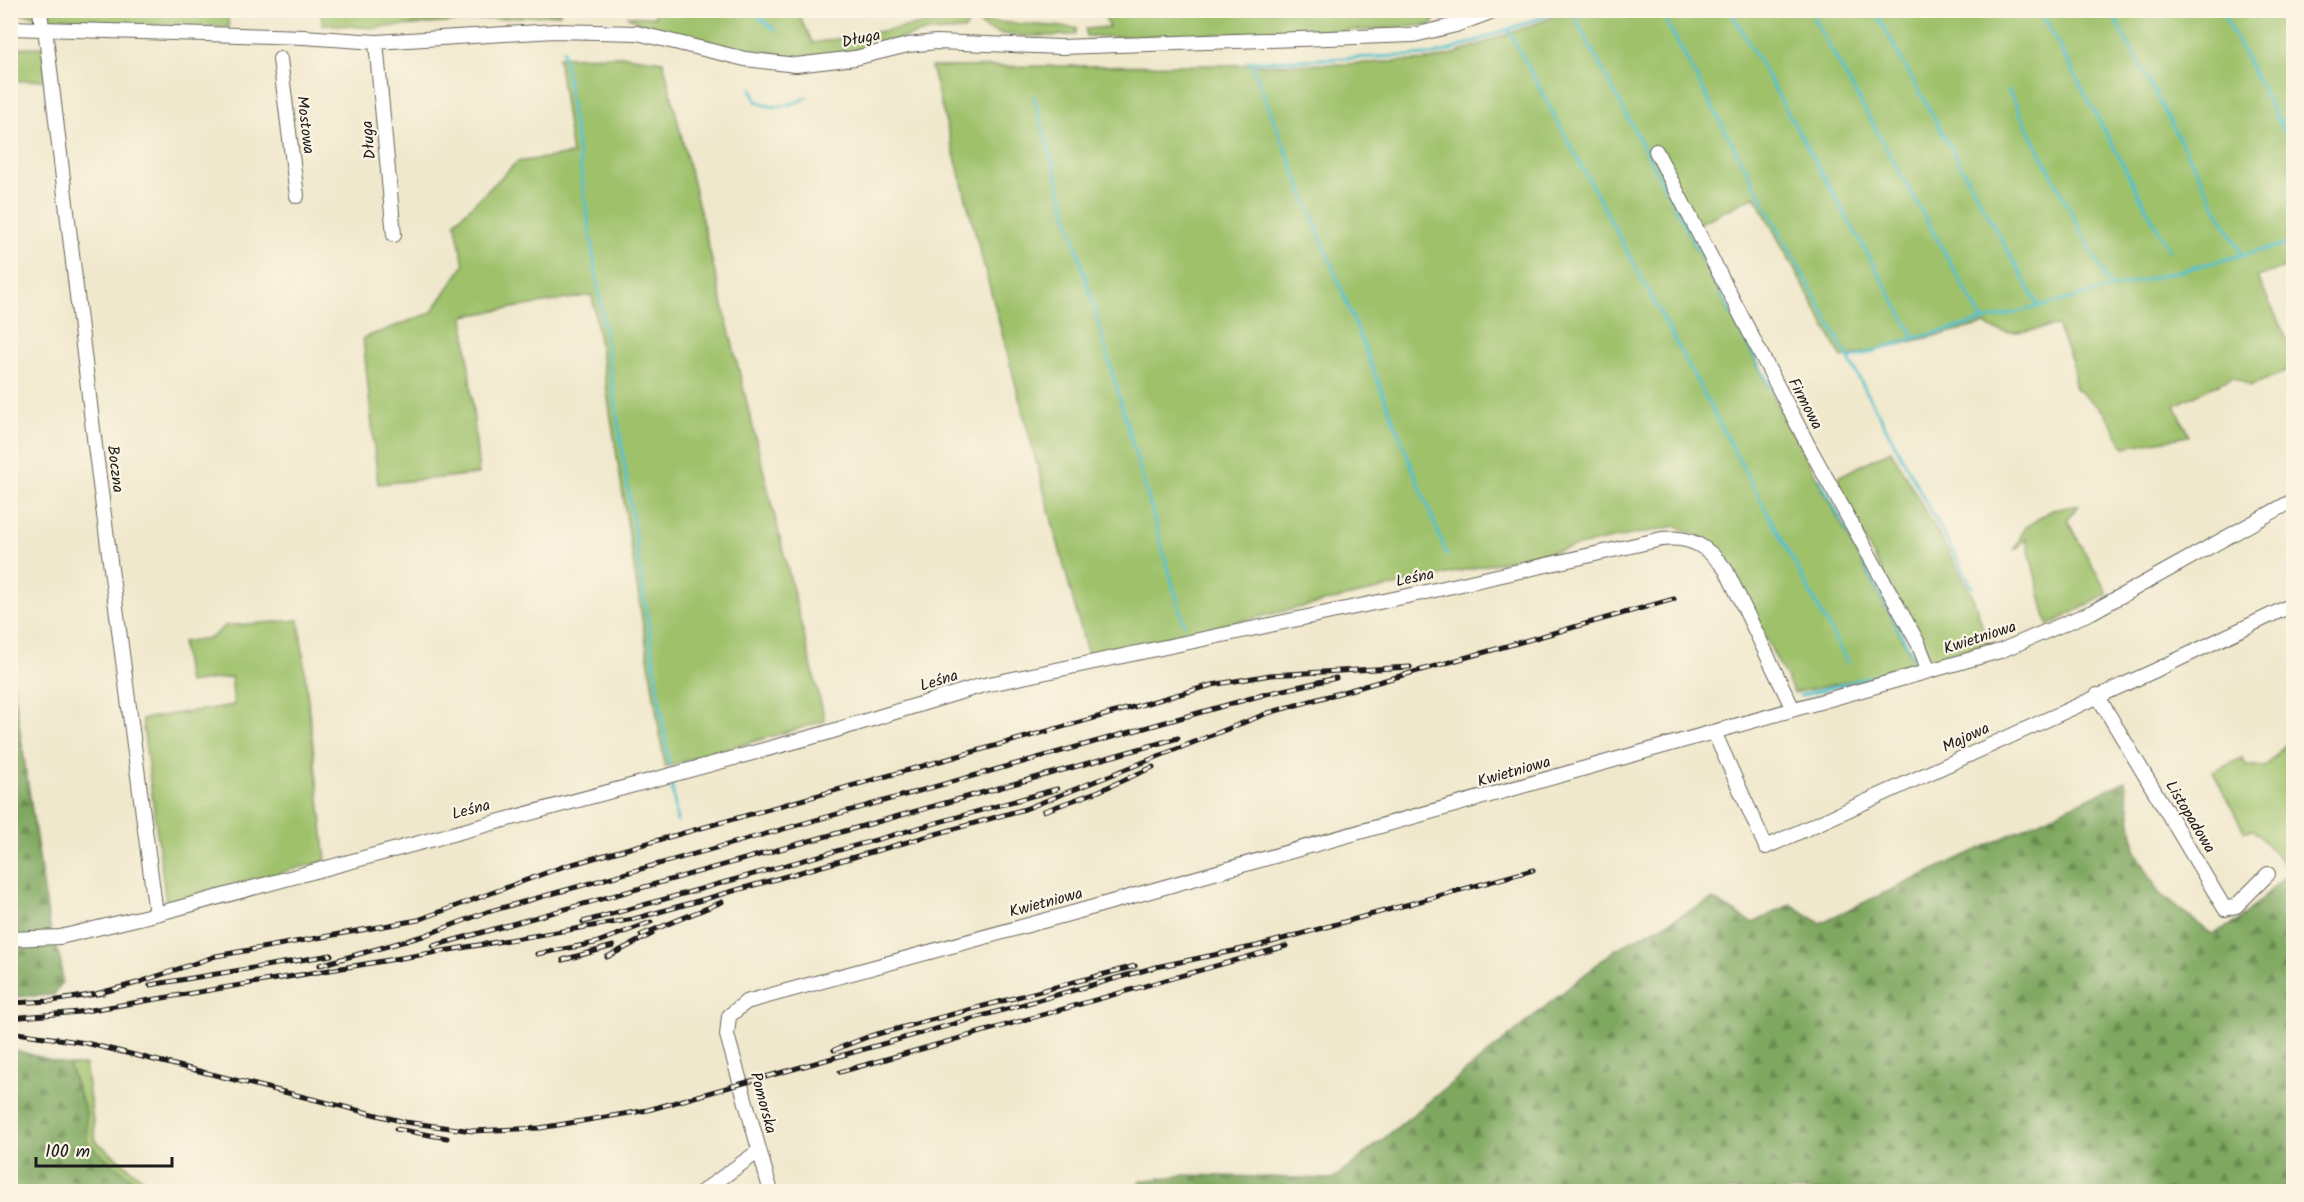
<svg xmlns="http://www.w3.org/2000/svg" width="2304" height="1202" font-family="Kalam,sans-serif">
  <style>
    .grass { fill: #9ec16b; stroke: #5d6e44; stroke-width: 1.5 }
    .forest { fill: url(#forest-firs); stroke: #4d623e; stroke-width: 1.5 }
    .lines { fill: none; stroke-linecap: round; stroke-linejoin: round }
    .stream { stroke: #54c1cc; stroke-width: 3 }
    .minor-casing { stroke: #66635a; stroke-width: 16 }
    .minor { stroke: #fff; stroke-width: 14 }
    .rail-casing { stroke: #1c1c1c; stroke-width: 5 }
    .rail { stroke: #fcf5e5; stroke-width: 3; stroke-dasharray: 9; stroke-linecap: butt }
    .labels { text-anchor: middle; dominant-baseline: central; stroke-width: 4.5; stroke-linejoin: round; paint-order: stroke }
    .street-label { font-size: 16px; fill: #1c1c1c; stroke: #fcf5e5 }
  </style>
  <defs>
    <pattern id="forest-firs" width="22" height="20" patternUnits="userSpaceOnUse" patternTransform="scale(1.5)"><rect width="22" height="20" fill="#7ea75f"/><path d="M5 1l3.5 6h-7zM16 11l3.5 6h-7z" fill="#66874e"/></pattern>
  </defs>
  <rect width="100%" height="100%" fill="#fcf5e5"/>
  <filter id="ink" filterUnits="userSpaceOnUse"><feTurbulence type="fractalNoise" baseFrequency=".0167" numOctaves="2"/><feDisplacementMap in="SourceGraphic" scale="12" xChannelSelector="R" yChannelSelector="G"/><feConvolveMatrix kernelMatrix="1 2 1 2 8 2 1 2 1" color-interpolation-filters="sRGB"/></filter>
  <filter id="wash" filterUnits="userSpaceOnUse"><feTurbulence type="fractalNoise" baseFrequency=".008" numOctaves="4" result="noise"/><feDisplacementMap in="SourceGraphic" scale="24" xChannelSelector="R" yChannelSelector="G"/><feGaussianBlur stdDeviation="1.35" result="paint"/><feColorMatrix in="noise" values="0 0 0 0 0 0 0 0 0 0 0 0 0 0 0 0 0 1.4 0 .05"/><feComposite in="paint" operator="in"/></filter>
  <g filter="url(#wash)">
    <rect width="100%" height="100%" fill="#f0e8cc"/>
    <path class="grass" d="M 11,10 L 227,11 L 229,27 L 50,22 L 30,15 L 11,14 Z
      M 653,10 L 805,11 L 800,18 L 813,43 L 928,23 L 970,22 L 964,30 L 925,32 L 844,53 L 794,57 L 754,53 L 644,25 L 627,16 L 655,17 Z
      M 1102,10 L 1429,10 L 1434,21 L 1431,25 L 1367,30 L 1124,37 L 1086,36 L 1086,29 L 1109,27 Z
      M 1572,10 L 2293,11 L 2293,265 L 2257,277 L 2293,351 L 2293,369 L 2250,386 L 2233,377 L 2175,405 L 2189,436 L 2124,447 L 2105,413 L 2075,388 L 2073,364 L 2057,326 C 2037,328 2000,340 1985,324 L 1842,358 L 1755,196 L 1686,230 L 1917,667 L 1794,693 L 1717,544 L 1675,526 L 1482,566 L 1088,656 L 931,67 L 1344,64 L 1430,60 L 1454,54 Z
      M 560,11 L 560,14 L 374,28 L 322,24 L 321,11 Z
      M 1457,11 L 1482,11 L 1449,21 L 1441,18 Z
      M 979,21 L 984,21 L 1077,28 L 1075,35 C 1053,35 989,42 979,21 Z
      M 43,47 L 47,80 L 11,81 L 10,48 Z
      M 626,56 L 663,61 L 825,721 L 665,767 L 592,295 L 464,316 L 479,474 L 378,484 L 363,338 L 431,313 L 464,265 L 455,222 L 517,162 L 572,154 L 558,57 Z
      M 1891,450 L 1972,594 L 1988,644 L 1933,664 L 1832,480 Z
      M 2079,505 L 2067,520 L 2108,594 L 2048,626 L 2026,539 L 2014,551 L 2024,528 L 2052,510 Z
      M 299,620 L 326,861 L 166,902 L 142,719 L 234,705 L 231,677 L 188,683 L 182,642 L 211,638 L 225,626 Z
      M 2293,736 L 2294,869 L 2291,871 L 2254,830 L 2244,831 L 2213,772 L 2242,758 L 2246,765 L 2265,767 Z
      M 69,1065 L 85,1065 L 96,1141 L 158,1191 L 146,1191 L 87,1143 L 86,1113 Z"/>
    <path class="forest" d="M 10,665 L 49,923 L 61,963 L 62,982 L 54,995 L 11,997 Z
      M 2125,781 L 2135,849 L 2159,893 L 2212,934 L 2237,922 L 2293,869 L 2293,1191 L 1141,1191 L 1139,1181 L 1184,1175 L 1334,1179 L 1616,949 L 1713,899 L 1753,923 L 1791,904 L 1820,923 Z
      M 11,1049 L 69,1065 L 86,1113 L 87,1143 L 146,1191 L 11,1191 Z"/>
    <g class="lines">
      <path class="stream" d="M 751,10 L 775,30
        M 1571,10 L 1772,390
        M 1660,10 L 1972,587
        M 1730,10 L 1915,338
        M 1809,10 L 1983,321
        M 1874,10 L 2038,305
        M 2040,10 L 2169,250
        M 2110,10 L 2242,255
        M 2221,10 L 2294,151
        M 1508,29 L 1848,663
        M 563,50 L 669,765
        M 1246,62 L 1430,55 L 1451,50 L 1562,10
        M 1251,62 L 1447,555
        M 751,88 L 756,101 C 772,111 791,106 807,97
        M 2009,91 L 2111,289
        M 1034,97 L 1184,624
        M 2278,121 L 2294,116
        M 1849,359 L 1915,338 L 2294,242
        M 1800,696 L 1917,664 L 1819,478
        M 671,780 L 677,821"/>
    </g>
  </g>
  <g filter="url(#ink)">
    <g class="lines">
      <g class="minor-casing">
        <path id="minor" d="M 40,10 L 42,28
          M 10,28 L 304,37 L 376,42 L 555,31 L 637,33 L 745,59 L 796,65 L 855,58 L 908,45 L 936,42 L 1061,47 L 1414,35 L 1456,25 L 1496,10
          M 45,28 L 95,446 L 156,914
          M 376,42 L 394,235
          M 280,59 L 297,196
          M 1656,151 L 1809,447 L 1918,643 L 1929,671
          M 2097,695 L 2225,909 L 2236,906 L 2268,874
          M 1714,732 L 1766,847 L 2154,671 L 2294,604
          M 10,939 L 60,937 L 156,914 L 823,734 L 980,686 L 1417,594 L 1662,539 C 1692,536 1708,547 1726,570 L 1793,709
          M 702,1192 L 759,1151
          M 771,1192 L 727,1035 L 729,1016 L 746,1002 L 1076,912 L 2000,651 L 2092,612 L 2294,500"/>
      </g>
      <use href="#minor" class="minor"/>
      <g class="rail-casing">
        <path id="rail" d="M 1044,811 L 1099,791 L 1153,767
          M 583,922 L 1057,789
          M 641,935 L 722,902
          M 433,946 L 1178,738
          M 537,954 L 595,943 L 651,922
          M 607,957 L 652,934
          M 563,960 L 613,946
          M 320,965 L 423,936 L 487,912 L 1266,694 L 1336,678
          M 150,985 L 331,955
          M 96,994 L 137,983 L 216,956 L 418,920 L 562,867 L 1212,685 L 1270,675 L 1410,667
          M 10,1003 L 52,1001 L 103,993
          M 10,1018 L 79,1012 L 634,919 L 1025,809 L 1268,713 L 1674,599
          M 10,1032 L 86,1043 L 405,1122 L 473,1131 L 540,1128 L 648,1110 L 1156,967 L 1257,946 L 1533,870
          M 834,1050 L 870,1036 L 1135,966
          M 840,1072 L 1286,946
          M 396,1129 L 447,1138"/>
      </g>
      <use href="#rail" class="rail"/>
    </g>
  </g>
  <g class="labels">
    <g class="street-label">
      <text transform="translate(861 39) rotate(-12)">Długa</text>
      <text transform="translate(305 125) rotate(83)">Mostowa</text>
      <text transform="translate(369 140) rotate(-95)">Długa</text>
      <text transform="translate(1805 404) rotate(62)">Firmowa</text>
      <text transform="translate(115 469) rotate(83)">Boczna</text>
      <text transform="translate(1415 578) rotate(-12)">Leśna</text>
      <text transform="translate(1980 638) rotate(-18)">Kwietniowa</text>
      <text transform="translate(939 681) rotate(-17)">Leśna</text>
      <text transform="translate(1966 738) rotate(-25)">Majowa</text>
      <text transform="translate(1514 772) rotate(-16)">Kwietniowa</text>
      <text transform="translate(471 810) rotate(-15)">Leśna</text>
      <text transform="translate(2190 817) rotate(59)">Listopadowa</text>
      <text transform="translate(1046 903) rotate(-15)">Kwietniowa</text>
      <text transform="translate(763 1103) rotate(75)">Pomorska</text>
    </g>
  </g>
  <rect width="2304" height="1202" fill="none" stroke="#fcf5e5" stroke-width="36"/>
  <path d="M36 1157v9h136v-9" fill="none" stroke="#1c1c1c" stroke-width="3"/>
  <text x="45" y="1157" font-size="18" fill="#1c1c1c" stroke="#fcf5e5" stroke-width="4.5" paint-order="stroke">100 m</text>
</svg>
